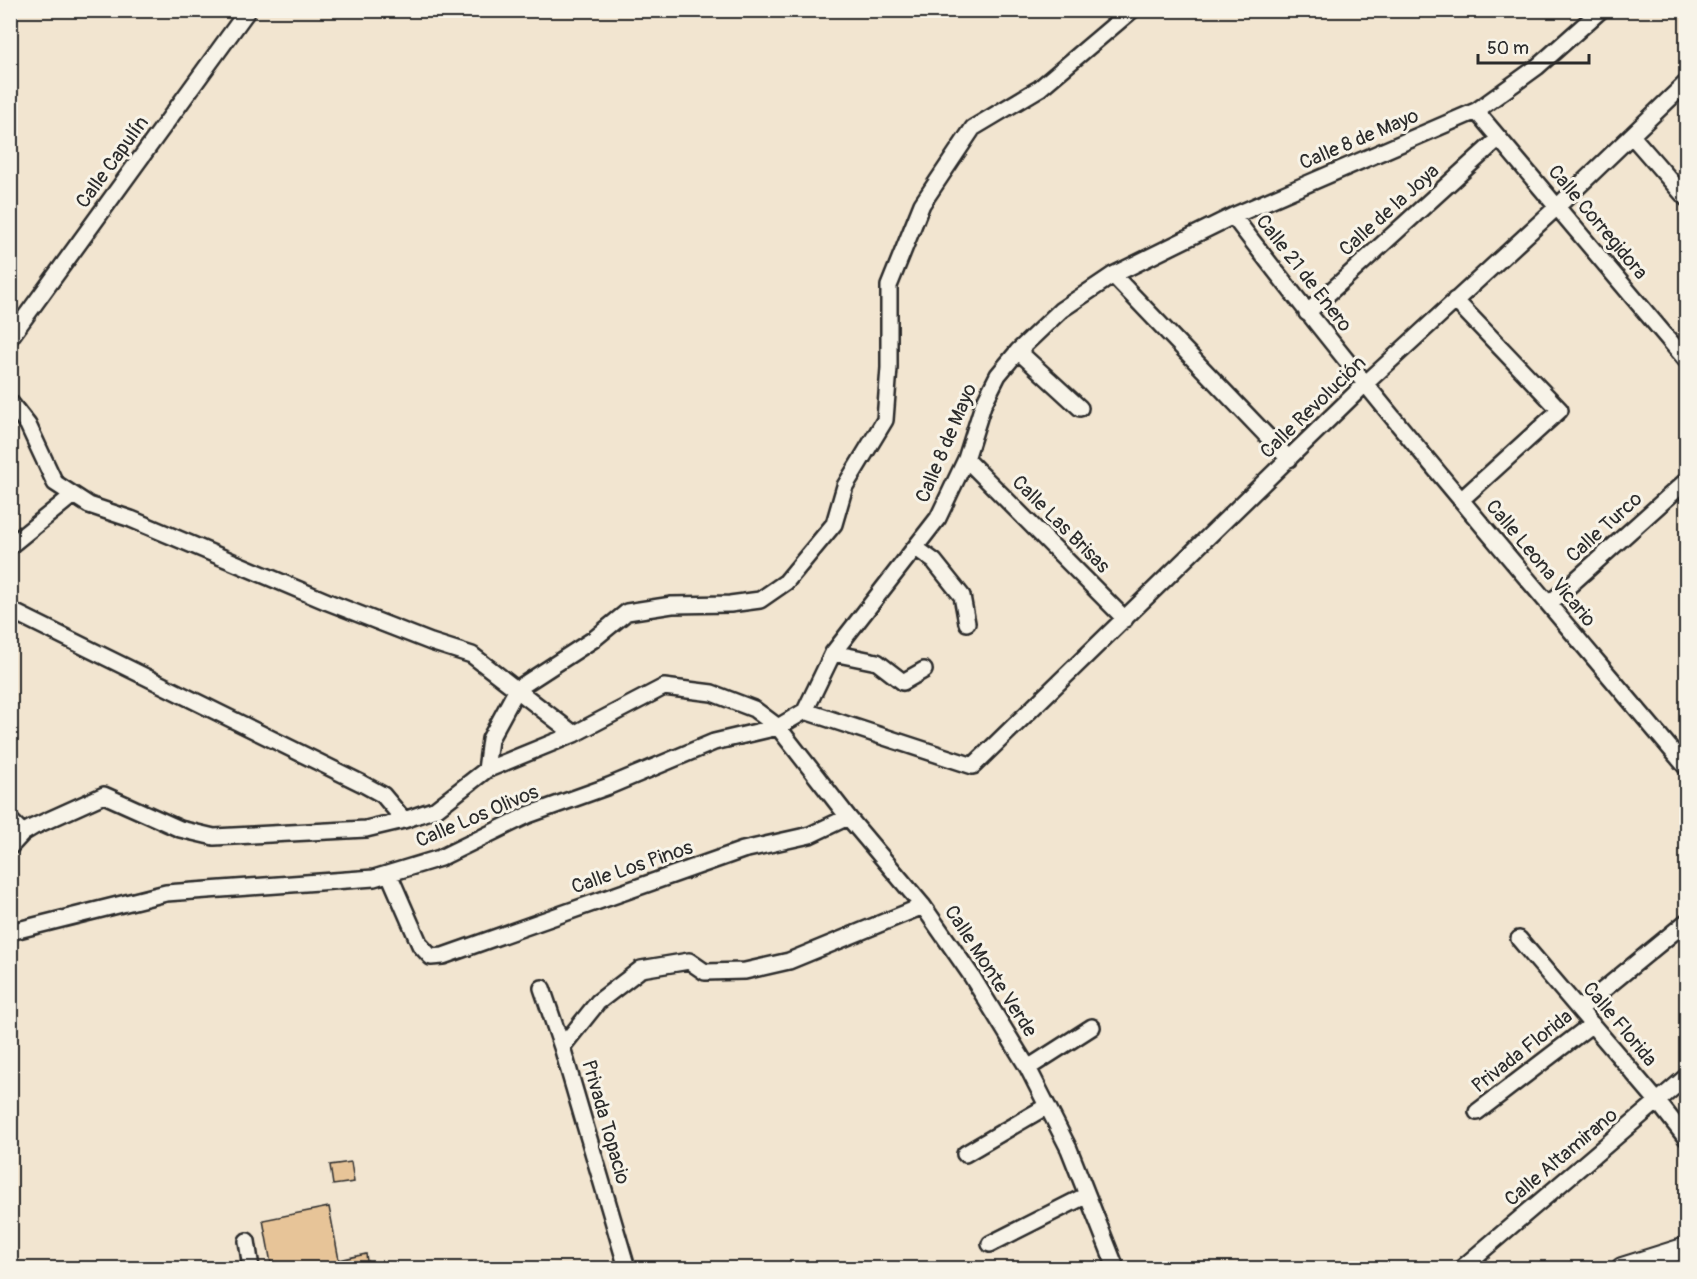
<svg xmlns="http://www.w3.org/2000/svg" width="1697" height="1279" font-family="Pangolin,sans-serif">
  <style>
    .building { fill: #e7c498; stroke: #2b2b2b; stroke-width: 1.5 }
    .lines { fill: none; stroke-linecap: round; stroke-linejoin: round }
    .minor-casing { stroke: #2b2b2b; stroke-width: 20 }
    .tertiary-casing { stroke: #2b2b2b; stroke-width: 24 }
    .minor { stroke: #f7f3e8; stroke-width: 15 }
    .tertiary { stroke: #f7f3e8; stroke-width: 20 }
    .labels { text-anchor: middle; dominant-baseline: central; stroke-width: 6; stroke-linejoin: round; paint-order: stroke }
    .street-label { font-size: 20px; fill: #2b2b2b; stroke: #f7f3e8 }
  </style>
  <rect width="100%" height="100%" fill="#f2e5d0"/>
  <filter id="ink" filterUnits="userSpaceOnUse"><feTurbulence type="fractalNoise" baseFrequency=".0167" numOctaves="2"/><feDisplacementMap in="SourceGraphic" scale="12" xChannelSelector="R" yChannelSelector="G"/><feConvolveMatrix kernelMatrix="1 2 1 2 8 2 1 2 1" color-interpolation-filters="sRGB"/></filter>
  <g filter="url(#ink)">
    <path class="building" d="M 351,1162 L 354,1182 L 333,1185 L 330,1165 Z
      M 329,1207 L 339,1260 L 366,1254 L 368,1269 L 272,1269 L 263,1220 Z"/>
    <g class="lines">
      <g class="minor-casing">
        <path id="minor" d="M 1476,111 L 1686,360
          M 1632,136 L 1686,198
          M 1233,216 C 1377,405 1533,585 1686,767
          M 1113,275 L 1289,459
          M 1455,300 L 1560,410 L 1461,500
          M 1307,313 L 1499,138
          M 10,338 L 248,10
          M 1018,351 L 1080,408
          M 10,402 L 28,425 L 55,483 L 89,505 L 131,519 L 328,602 L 431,642 L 472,655 L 574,734
          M 966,459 L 1125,619
          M 10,546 L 73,495
          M 916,548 L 934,561 L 962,596 L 967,623
          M 1549,604 L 1686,481
          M 10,610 L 361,783 L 383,795 L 404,820
          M 833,653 L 877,662 L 903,682 L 924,670
          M 805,711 L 973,766 L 1365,384 L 1557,207 L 1686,83
          M 805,711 L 833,653 L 938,518 L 966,459 L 983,405 L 998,375 L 1018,351 L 1061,310 L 1113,275 L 1233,216 L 1476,111 L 1537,67 L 1601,10
          M 486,770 L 490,739 L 517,689 L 594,639 L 627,612 L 672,605 L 730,604 L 760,600 L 786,582 L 834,524 L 845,486 L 885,420 L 889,368 L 889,286 L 922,204 L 973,128 L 1040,88 L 1132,10
          M 10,820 L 23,833
          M 10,847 L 23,833 L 33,827 L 104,795 L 180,829 L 214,837 L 366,829 L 404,820 L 436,809 L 486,770 L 574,734 L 664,687 L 712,693 L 754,709 L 778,727 L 848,817 L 923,906 L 971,975 L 1028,1068 L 1069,1149 L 1116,1268
          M 389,874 L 420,945 L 431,957 L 443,956 L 743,850 L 810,835 L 848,817
          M 10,932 L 166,893 L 374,878 L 440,858 L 528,815 L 609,786 L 714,742 L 778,727 L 805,711
          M 1519,939 L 1658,1102 L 1686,1138
          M 542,988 L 562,1047 L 627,1268
          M 1580,1009 L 1686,922
          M 562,1047 L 598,1002 L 641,969 L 689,961 L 705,972 L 745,971 L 789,961 L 923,906
          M 1028,1068 L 1092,1027
          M 1477,1112 L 1592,1024
          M 965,1154 L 1047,1106
          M 247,1241 L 251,1268
          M 990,1244 L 1087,1195
          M 1462,1268 L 1686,1077"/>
      </g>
      <g class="tertiary-casing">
        <path id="tertiary" d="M 1622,1268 L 1686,1248"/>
      </g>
      <use href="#minor" class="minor"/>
      <use href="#tertiary" class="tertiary"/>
    </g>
  </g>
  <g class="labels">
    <g class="street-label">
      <text transform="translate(1359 139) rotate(-23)">Calle 8 de Mayo</text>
      <text transform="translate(112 162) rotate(-54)">Calle Capulín</text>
      <text transform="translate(1389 210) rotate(-42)">Calle de la Joya</text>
      <text transform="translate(1598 222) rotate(50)">Calle Corregidora</text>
      <text transform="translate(1304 273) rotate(52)">Calle 21 de Enero</text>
      <text transform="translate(1313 407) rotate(-44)">Calle Revolución</text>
      <text transform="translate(946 443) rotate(-67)">Calle 8 de Mayo</text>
      <text transform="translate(1061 524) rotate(45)">Calle Las Brisas</text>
      <text transform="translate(1604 527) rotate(-42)">Calle Turco</text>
      <text transform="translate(1541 563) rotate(50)">Calle Leona Vicario</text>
      <text transform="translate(477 816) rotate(-23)">Calle Los Olivos</text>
      <text transform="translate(632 867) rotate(-19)">Calle Los Pinos</text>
      <text transform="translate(991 971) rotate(57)">Calle Monte Verde</text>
      <text transform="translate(1620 1024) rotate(50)">Calle Florida</text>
      <text transform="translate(1522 1051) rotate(-38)">Privada Florida</text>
      <text transform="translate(606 1122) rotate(74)">Privada Topacio</text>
      <text transform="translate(1561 1157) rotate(-40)">Calle Altamirano</text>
    </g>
  </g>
  <rect width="1697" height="1279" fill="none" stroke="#f7f3e8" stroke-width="36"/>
  <rect x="18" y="18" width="1661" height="1243" fill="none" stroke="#2b2b2b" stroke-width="2" filter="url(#ink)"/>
  <path d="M1478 54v9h111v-9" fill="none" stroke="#2b2b2b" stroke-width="3"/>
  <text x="1487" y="54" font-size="18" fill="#2b2b2b" stroke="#f7f3e8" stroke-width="4.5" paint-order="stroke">50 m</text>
</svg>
